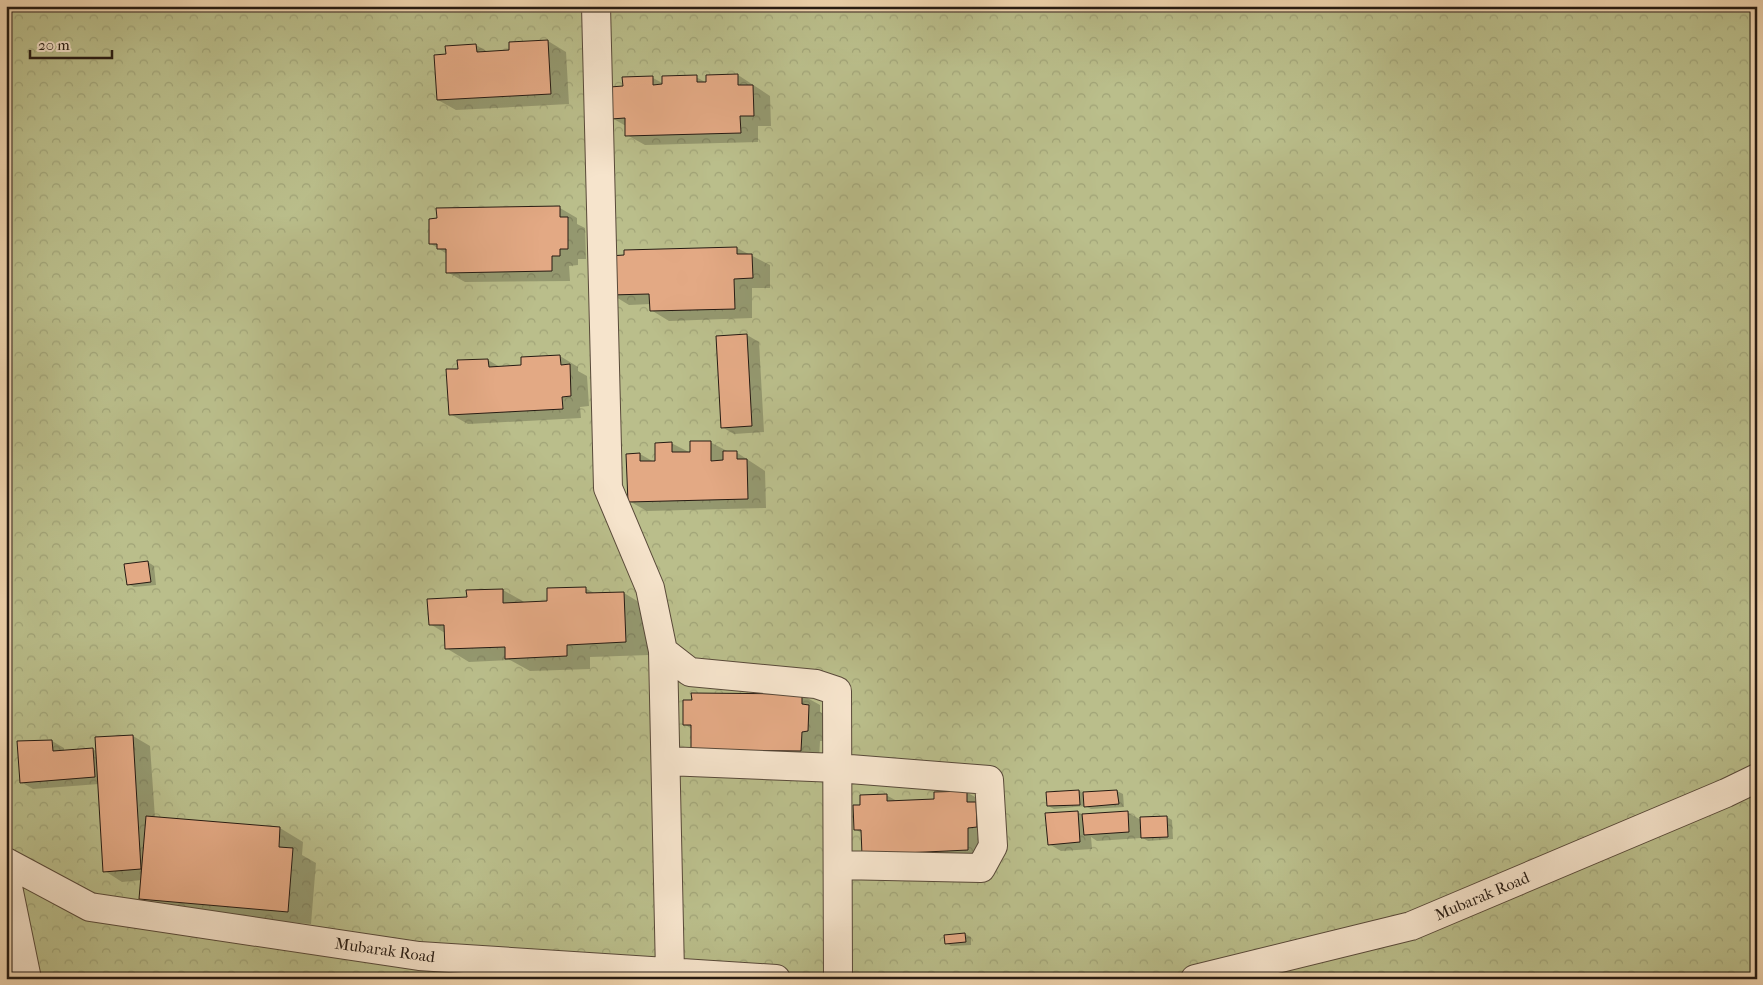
<svg xmlns="http://www.w3.org/2000/svg" width="1763" height="985" font-family="'IM FELL French Canon',serif">
  <style>
    .forest { fill: url(#forest-crowns); stroke: #706c4f }
    .shadow { fill: #0003 }
    .building { fill: #e3a984; stroke: #261b13 }
    .lines { fill: none; stroke-linecap: round; stroke-linejoin: round }
    .minor-casing { stroke: #594a3a; stroke-width: 30 }
    .minor { stroke: #f6e4cc; stroke-width: 28 }
    .labels { text-anchor: middle; dominant-baseline: central; stroke-width: 4.5; stroke-linejoin: round; paint-order: stroke }
    .street-label { font-size: 16px; fill: #261b13; stroke: #f6e4cc }
  </style>
  <defs>
    <pattern id="forest-crowns" width="20" height="18" patternUnits="userSpaceOnUse" patternTransform="scale(1.25)"><rect width="20" height="18" fill="#babe8b"/><path d="M2 6a3 3 0 1 1 6 0M12 15a3 3 0 1 1 6 0" fill="none" stroke="#a0a377"/></pattern>
  </defs>
  <rect width="100%" height="100%" fill="#f1d6b0"/>
  <filter id="stains"><feTurbulence type="fractalNoise" baseFrequency=".004" numOctaves="4"/><feColorMatrix values="0 0 0 0 .2 0 0 0 0 .09 0 0 0 0 .02 0 0 0 .5 -.17"/></filter>
  <radialGradient id="worn" r=".72"><stop offset=".6" stop-color="#630" stop-opacity="0"/><stop offset="1" stop-color="#630" stop-opacity=".3"/></radialGradient>
  <path class="forest" d="M 6,6 L 1757,6 L 1757,979 L 6,979 Z"/>
  <path class="shadow" d="M 548,41 L 566,52 L 569,104 L 456,110 L 438,100 L 447,55 L 476,45 L 488,52 L 510,51 Z
    M 738,75 L 770,96 L 771,126 L 758,126 L 758,142 L 645,145 L 627,135 L 626,126 L 612,118 L 624,88 L 653,78 L 664,84 L 696,77 L 707,83 Z
    M 560,208 L 577,218 L 577,224 L 585,228 L 586,259 L 578,259 L 578,265 L 569,266 L 570,281 L 465,282 L 447,272 L 447,254 L 431,244 Z
    M 737,248 L 770,265 L 770,288 L 752,288 L 752,318 L 669,321 L 651,310 L 651,304 L 629,305 L 611,294 Z
    M 747,335 L 759,342 L 764,432 L 734,434 L 722,427 L 718,337 Z
    M 560,356 L 578,367 L 578,371 L 587,376 L 589,406 L 580,407 L 581,418 L 468,424 L 450,414 L 459,370 L 488,360 L 500,367 L 522,366 Z
    M 710,442 L 729,452 L 736,452 L 765,471 L 766,508 L 647,511 L 629,501 L 640,454 L 654,462 L 657,462 L 671,443 L 691,453 Z
    M 148,562 L 154,566 L 156,585 L 134,587 L 128,584 Z
    M 585,588 L 596,594 L 624,593 L 647,607 L 649,655 L 590,657 L 590,669 L 530,671 L 510,660 L 469,662 L 446,648 L 445,633 L 430,624 L 468,599 L 503,590 L 526,603 L 548,602 Z
    M 802,695 L 820,705 L 820,712 L 827,716 L 826,741 L 820,741 L 819,760 L 710,760 L 692,729 L 684,724 L 693,701 Z
    M 133,736 L 150,746 L 155,818 L 280,828 L 303,842 L 302,855 L 316,863 L 311,924 L 164,912 L 140,899 L 142,880 L 122,882 L 105,871 L 99,784 L 33,789 L 21,782 L 52,741 L 64,748 L 64,751 L 93,749 L 97,752 Z
    M 1079,791 L 1084,794 L 1117,791 L 1123,794 L 1124,807 L 1091,809 L 1085,806 L 1054,809 L 1048,806 Z
    M 966,792 L 984,802 L 986,860 L 881,864 L 863,834 L 855,829 L 862,806 L 886,795 L 897,801 L 936,800 Z
    M 1078,812 L 1082,815 L 1127,812 L 1141,820 L 1167,817 L 1172,820 L 1173,839 L 1148,841 L 1141,837 L 1141,838 L 1097,841 L 1091,837 L 1092,849 L 1061,851 L 1049,844 Z
    M 965,934 L 971,937 L 971,945 L 951,946 L 946,943 Z"/>
  <path class="building" d="M 548,40 L 551,94 L 437,100 L 434,55 L 446,54 L 445,46 L 476,44 L 477,52 L 509,50 L 509,42 Z
    M 738,74 L 738,85 L 753,85 L 754,116 L 740,116 L 741,133 L 625,136 L 625,118 L 611,119 L 610,87 L 623,86 L 622,77 L 653,76 L 653,85 L 662,84 L 662,76 L 697,75 L 697,82 L 706,82 L 706,75 Z
    M 560,206 L 560,217 L 568,217 L 568,249 L 560,249 L 560,256 L 552,256 L 552,271 L 446,273 L 446,249 L 437,249 L 437,244 L 429,244 L 429,219 L 437,218 L 436,208 Z
    M 737,247 L 737,254 L 752,254 L 753,278 L 734,279 L 735,309 L 650,311 L 649,294 L 610,295 L 609,256 L 624,255 L 624,250 Z
    M 747,334 L 752,426 L 721,428 L 716,336 Z
    M 560,355 L 561,365 L 570,364 L 571,396 L 562,397 L 563,409 L 449,415 L 446,369 L 458,369 L 457,360 L 488,359 L 489,367 L 521,365 L 521,357 Z
    M 690,441 L 711,441 L 711,461 L 723,460 L 723,451 L 737,451 L 737,459 L 747,459 L 748,499 L 628,502 L 626,454 L 640,453 L 640,461 L 655,461 L 655,443 L 672,442 L 672,452 L 690,452 Z
    M 148,561 L 151,582 L 127,585 L 124,564 Z
    M 586,587 L 586,593 L 624,592 L 626,642 L 567,645 L 567,656 L 505,659 L 505,647 L 445,649 L 444,625 L 429,625 L 427,599 L 467,597 L 466,590 L 503,589 L 503,603 L 547,601 L 547,588 Z
    M 691,693 L 802,694 L 802,704 L 809,705 L 808,731 L 802,732 L 801,751 L 691,750 L 691,725 L 683,725 L 683,700 L 692,700 Z
    M 133,735 L 141,869 L 103,872 L 95,737 Z
    M 52,740 L 53,751 L 93,748 L 95,777 L 20,783 L 17,741 Z
    M 1079,790 L 1080,805 L 1047,806 L 1046,792 Z
    M 1117,790 L 1119,804 L 1084,807 L 1083,792 Z
    M 967,791 L 967,802 L 976,802 L 977,827 L 968,828 L 968,850 L 862,855 L 861,830 L 854,830 L 853,805 L 860,805 L 860,795 L 887,794 L 887,801 L 934,799 L 934,792 Z
    M 1078,811 L 1080,842 L 1048,845 L 1045,813 Z
    M 1128,811 L 1129,832 L 1084,835 L 1082,814 Z
    M 146,816 L 280,827 L 279,847 L 293,848 L 288,912 L 139,899 Z
    M 1167,816 L 1168,837 L 1141,838 L 1140,817 Z
    M 965,933 L 966,942 L 945,944 L 944,935 Z"/>
  <g class="lines">
    <g class="minor-casing">
      <path id="minor" d="M 596,6 L 608,488 L 650,588 L 663,651 L 670,973
        M 663,651 L 690,672 L 816,684 L 837,691 L 838,979
        M 666,761 L 837,768 L 989,780 L 993,846 L 981,868 L 838,865
        M 6,862 L 90,907 L 419,956 L 776,979
        M 6,877 L 27,979
        M 1195,979 L 1411,926 L 1726,793 L 1757,778"/>
    </g>
    <use href="#minor" class="minor"/>
  </g>
  <g class="labels">
    <g class="street-label">
      <text transform="translate(1482 896) rotate(-23)">Mubarak Road</text>
      <text transform="translate(385 950) rotate(8)">Mubarak Road</text>
    </g>
  </g>
  <rect width="1763" height="985" fill="none" stroke="#f1d6b0" stroke-width="25"/>
  <rect x="8" y="8" width="1748" height="970" fill="none" stroke="#261b13" stroke-width="2.5"/>
  <rect x="12" y="12" width="1738" height="960" fill="none" stroke="#261b13"/>
  <path d="M30 50v8h82v-8" fill="none" stroke="#261b13" stroke-width="2.5"/>
  <text x="38" y="50" font-size="15" fill="#261b13" stroke="#f6e4cc" stroke-width="4" paint-order="stroke">20 m</text>
  <rect width="100%" height="100%" filter="url(#stains)"/>
  <rect width="100%" height="100%" fill="url(#worn)"/>
</svg>
